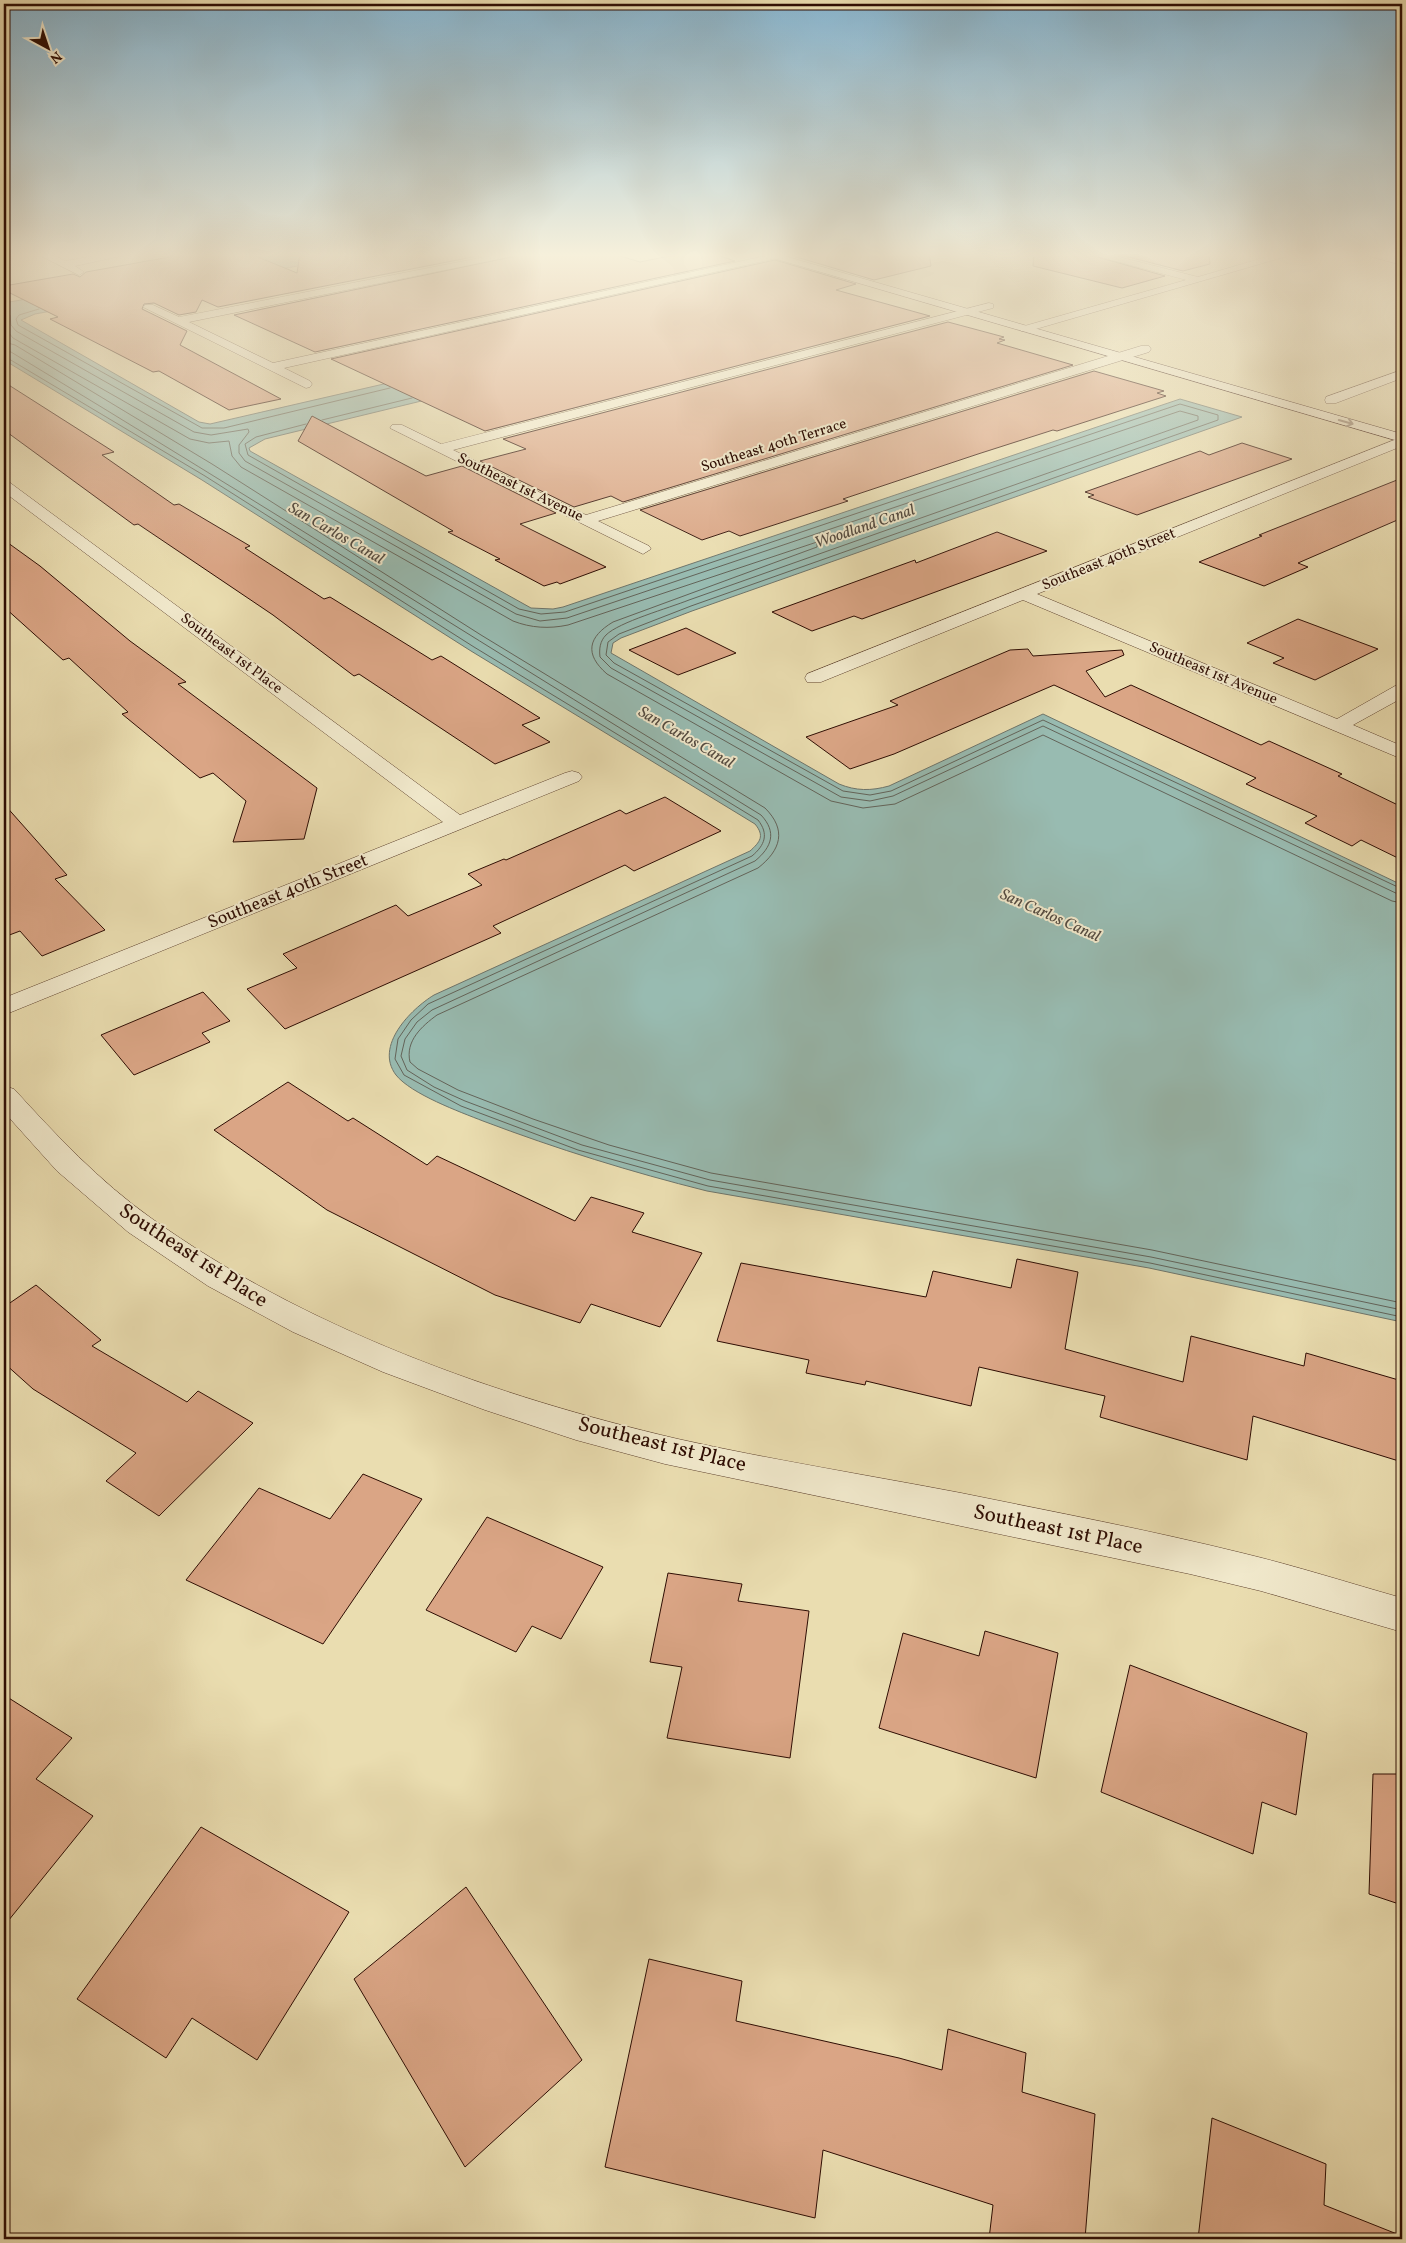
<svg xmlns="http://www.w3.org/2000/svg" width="1406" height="2243" font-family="Vollkorn,serif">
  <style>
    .water { fill: #98bbb1; stroke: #6e756b }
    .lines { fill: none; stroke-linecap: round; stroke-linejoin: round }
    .shore { stroke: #63645a; stroke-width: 1 }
    .building { fill: #daa585; stroke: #2e0d03 }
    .street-casing { stroke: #5d412e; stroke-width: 1 }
    .secondary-casing { stroke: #2e0d03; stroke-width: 1 }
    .street { fill: #f1e9cc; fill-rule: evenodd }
    .secondary { fill: #f1e9cc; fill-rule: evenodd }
    .oneway { stroke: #998672 }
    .labels { text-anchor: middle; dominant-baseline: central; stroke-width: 4; stroke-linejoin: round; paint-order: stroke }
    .far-street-label { font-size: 15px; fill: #2e0d03; stroke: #f1e9cc }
    .far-water-label { font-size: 16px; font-style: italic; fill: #534a40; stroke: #f1e9cc }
    .street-label { font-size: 18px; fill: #2e0d03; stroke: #f1e9cc }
    .near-street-label { font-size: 21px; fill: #2e0d03; stroke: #f1e9cc }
  </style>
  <rect width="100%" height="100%" fill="#eaddb0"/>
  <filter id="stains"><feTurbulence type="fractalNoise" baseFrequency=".004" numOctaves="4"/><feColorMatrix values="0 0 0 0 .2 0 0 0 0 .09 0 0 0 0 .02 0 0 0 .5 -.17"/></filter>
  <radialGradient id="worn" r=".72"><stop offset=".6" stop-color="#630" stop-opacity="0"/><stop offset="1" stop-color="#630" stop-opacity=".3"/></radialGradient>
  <path class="water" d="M 283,253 L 369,253 L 35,314 L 21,320 L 199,422 L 210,424 L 727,305 L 619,353 L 265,439 L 249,448 L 250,451 L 531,608 L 553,609 L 563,607 L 1180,399 L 1242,417 L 692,611 L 621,638 L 613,643 L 611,653 L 839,784 C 856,791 871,791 889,786 L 1043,714 L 1402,885 L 1402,1322 L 1149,1268 L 707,1191 C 631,1172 557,1149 483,1121 C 460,1112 411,1094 396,1075 C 374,1046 411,1009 434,995 L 750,851 C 760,842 765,836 755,824 L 471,651 L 202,480 L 4,360 L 4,303 Z"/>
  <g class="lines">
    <path class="shore" d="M 39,309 L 19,315 L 16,319 L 18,325 L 202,428 L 224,428 L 390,388
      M 4,314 L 10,315 L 11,325 L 16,331 L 194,432 L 211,435 L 248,429 L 249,432 L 239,445 L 239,453 L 245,461 L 516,614 L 540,621 L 567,618 L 1180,411 L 1198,416 L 1198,420 L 689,600 C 669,608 619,622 606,635 C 600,641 599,649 600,657 L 611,668 L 841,797 L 870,801 L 893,796 L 1043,726 L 1402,896
      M 4,327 L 13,338 L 190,439 L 209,443 L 229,441 L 232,456 L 241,467 L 513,621 C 531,628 549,629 568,625 L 817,542 L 817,547 L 613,622 C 588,637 584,654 607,674 L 831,801 L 863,808 L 895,804 L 1043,735 L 1392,901 L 1402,903
      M 4,342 L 15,345 L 212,464 L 481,635 L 765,808 C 787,830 781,850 758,868 L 437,1015 C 422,1026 405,1041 410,1062 L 418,1069 L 458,1090 L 533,1119 L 609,1145 L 711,1173 L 1152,1250 L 1402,1303
      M 4,350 L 11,352 C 262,504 510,661 761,815 C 777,832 772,847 755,861 L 432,1010 L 417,1022 L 405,1039 L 401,1056 L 407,1070 L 434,1087 L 465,1101 L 582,1145 L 710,1180 L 1151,1257 L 1402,1310
      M 4,356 L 205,476 L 474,647 L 758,820 C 769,834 765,845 752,856 L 428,1004 L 411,1020 L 398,1039 L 395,1059 L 404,1075 L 461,1106 L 578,1150 L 708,1186 L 1150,1263 L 1402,1317
      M 322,420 L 412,398
      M 306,424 L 256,437 L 245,444 L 248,455 L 519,609 L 541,614 L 565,612 L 1180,404 L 1218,415 L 1218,420 L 691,606 L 619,634 L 608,642 L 606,655 L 614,663 L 843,791 L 870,795 L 891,791 L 1043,720 L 1402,889"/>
  </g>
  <path class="building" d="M 192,253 L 248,253 L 297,273 L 300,253 L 493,253 L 218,307 L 202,300 L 196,312 L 179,315 L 154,303 L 144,304 L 142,309 L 187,331 L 180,345 L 281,399 L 229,410 L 159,371 L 153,372 L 50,319 L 58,317 L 4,290 L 4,286 L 73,274 L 80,277 L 86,272 Z
    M 530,253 L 610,253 L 640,262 L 684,253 L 711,253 L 735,261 L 315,352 L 234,315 Z
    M 802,253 L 929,253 L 931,266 L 874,280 L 793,256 Z
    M 1034,253 L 1083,253 L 1165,276 L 1122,288 L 1033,266 Z
    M 1113,253 L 1209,253 L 1210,264 L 1183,271 Z
    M 775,260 L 856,284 L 836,290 L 930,316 L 485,431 L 331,359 Z
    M 948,322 L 1004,337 L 999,339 L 1005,340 L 997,343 L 1073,365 L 623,502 L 611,496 L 574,507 L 480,461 L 526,449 L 503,439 Z
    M 1094,371 L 1164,391 L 1157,393 L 1166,396 L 1057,431 L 1053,430 L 978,454 L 843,499 L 848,501 L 740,536 L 729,531 L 702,540 L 640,510 Z
    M 4,382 L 114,452 L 102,455 L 174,505 L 179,504 L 250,546 L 245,548 L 324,599 L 330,597 L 432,660 L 441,656 L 540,718 L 522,725 L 550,742 L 495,764 L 359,674 L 354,676 L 273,615 L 138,524 L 134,525 L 4,430 Z
    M 312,416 L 426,476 L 462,466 L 556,513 L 520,524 L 606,567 L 560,584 L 557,582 L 544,586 L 495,560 L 500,559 L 448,532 L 453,531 L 298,441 Z
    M 1242,443 L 1292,459 L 1137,515 L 1088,497 L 1094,495 L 1085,492 L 1200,451 L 1209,455 Z
    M 1402,478 L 1402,518 L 1298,563 L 1308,567 L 1264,586 L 1199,562 L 1262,536 L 1259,535 Z
    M 997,532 L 1047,551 L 862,619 L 854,616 L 812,631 L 772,612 L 915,560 L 916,563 Z
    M 4,540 L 40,566 L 130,641 L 186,682 L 178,684 L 317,788 L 304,839 L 233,842 L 246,801 L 213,773 L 200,778 L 122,714 L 128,712 L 69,658 L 63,660 L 4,607 Z
    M 1298,619 L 1378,649 L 1315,680 L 1273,663 L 1284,658 L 1247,643 Z
    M 686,628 L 736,653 L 678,675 L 629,650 Z
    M 1028,649 L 1033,656 L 1122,650 L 1124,655 L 1086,671 L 1105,697 L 1131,685 L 1261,745 L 1269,741 L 1342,774 L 1338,776 L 1402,807 L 1402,860 L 1361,840 L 1352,846 L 1305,823 L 1317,816 L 1246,784 L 1256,778 L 1054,685 L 894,754 L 850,769 L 806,737 L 898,705 L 890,701 L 1010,650 Z
    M 665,797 L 721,831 L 634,871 L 625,865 L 493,926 L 501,933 L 285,1029 L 247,989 L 297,968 L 283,954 L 396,905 L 408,916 L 482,885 L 468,874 L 504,859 L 506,860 L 620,810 L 626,814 Z
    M 4,804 L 67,875 L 55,879 L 105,930 L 42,956 L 20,931 L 4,937 Z
    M 203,992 L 230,1021 L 202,1033 L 210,1042 L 134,1075 L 101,1035 Z
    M 288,1082 L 348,1121 L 353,1118 L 427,1165 L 437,1156 L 575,1221 L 591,1197 L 644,1213 L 632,1232 L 702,1253 L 660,1327 L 591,1304 L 580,1323 L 495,1295 L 327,1210 L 214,1130 Z
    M 1017,1259 L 1078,1272 L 1065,1349 L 1183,1382 L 1191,1336 L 1304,1366 L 1306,1353 L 1402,1381 L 1402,1462 L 1253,1416 L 1247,1460 L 1100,1417 L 1105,1396 L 979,1367 L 971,1406 L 866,1381 L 865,1385 L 806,1373 L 809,1360 L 717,1341 L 741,1263 L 926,1297 L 933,1271 L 1011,1288 Z
    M 36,1285 L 101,1340 L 92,1346 L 187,1402 L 198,1391 L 253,1423 L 159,1516 L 106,1481 L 136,1453 L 33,1389 L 4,1363 L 4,1307 Z
    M 363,1474 L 422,1499 L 323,1644 L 186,1580 L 259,1488 L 330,1519 Z
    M 487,1517 L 603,1567 L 561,1639 L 532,1626 L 516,1652 L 426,1610 Z
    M 668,1573 L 742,1584 L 738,1601 L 809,1611 L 790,1758 L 667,1738 L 682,1667 L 650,1662 Z
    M 985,1631 L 1058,1653 L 1036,1778 L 879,1728 L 903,1633 L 979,1656 Z
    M 1130,1665 L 1307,1733 L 1296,1815 L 1262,1802 L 1253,1854 L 1101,1792 Z
    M 4,1695 L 72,1738 L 36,1779 L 93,1816 L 4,1926 Z
    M 1373,1774 L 1402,1774 L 1402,1905 L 1369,1894 Z
    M 201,1827 L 349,1912 L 257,2060 L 192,2018 L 166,2058 L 77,1999 Z
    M 466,1887 L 582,2060 L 465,2167 L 354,1979 Z
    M 649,1959 L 742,1981 L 736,2021 L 899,2058 L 942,2070 L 948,2029 L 1026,2053 L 1022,2092 L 1095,2114 L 1085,2239 L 989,2239 L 993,2205 L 823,2150 L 815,2218 L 605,2167 Z
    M 1212,2118 L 1326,2164 L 1324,2205 L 1402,2236 L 1402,2239 L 1198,2239 Z"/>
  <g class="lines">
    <g class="street-casing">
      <path id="street" d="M 35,253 L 49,253 L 65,261 L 111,253 L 135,253 L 75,266 L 84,272 L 79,275 Z
        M 505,253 L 528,253 L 189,322 L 273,363 L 779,253 L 800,253 L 284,368 L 310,381 L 312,384 L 310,387 L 306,388 L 143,307 L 145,305 L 153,305 L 179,317 Z
        M 1085,253 L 1104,253 L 1198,277 L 1280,253 L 1298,253 L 1029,331 L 1021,331 L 1021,327 L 1186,280 Z
        M 1359,253 L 1379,253 L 1402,259 L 1402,265 Z
        M 989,303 L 993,304 L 993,308 L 453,450 L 586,515 L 1141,346 L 1149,346 L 1151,349 L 1149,352 L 598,521 L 649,546 L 651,549 L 643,554 L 390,428 L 392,425 L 402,425 L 441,444 Z
        M 1402,370 L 1402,378 L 1336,403 L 1326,403 L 1325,400 L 1326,397 Z
        M 1402,437 L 1402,446 L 1037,594 L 1337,719 L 1395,686 L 1402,684 L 1402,698 L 1353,725 L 1402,746 L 1402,759 L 1023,600 L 821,682 L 807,682 L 805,678 L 807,674 Z
        M 4,481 L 9,482 L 460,815 L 565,773 L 572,771 L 579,773 L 582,777 L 579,781 L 4,1015 L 4,998 L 443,822 L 4,492 Z
        M 4,1086 L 14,1089 C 56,1135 99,1181 151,1218 C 306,1329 494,1396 678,1439 C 772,1460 867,1475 961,1493 C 1054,1512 1149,1530 1242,1553 C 1296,1566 1349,1583 1402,1598 L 1402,1632 L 1261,1591 L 1190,1574 L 665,1464 L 576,1440 L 485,1410 L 383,1372 L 293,1332 L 208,1286 L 128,1232 L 57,1171 L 4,1112 Z"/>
    </g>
    <g class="secondary-casing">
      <path id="secondary" d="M 756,253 L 774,253 L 1402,434 L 1402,442 Z"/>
    </g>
    <use href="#street" class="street"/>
    <use href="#secondary" class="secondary"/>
  </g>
  <defs><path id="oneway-shaft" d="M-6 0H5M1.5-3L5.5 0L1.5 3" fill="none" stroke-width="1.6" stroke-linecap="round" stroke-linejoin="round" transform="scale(1.25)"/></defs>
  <use class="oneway" href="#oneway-shaft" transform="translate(1346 422) rotate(16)"/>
  <linearGradient id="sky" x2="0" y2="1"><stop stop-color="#88b7d2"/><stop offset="0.45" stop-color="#f6f0db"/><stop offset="1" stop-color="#f6f0db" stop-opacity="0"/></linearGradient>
  <rect width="1406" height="567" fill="url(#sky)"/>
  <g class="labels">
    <g class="far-street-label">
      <text transform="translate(774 446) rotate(-17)">Southeast 40th Terrace</text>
      <text transform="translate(520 488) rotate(26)">Southeast 1st Avenue</text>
      <text transform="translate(1109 560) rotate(-22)">Southeast 40th Street</text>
      <text transform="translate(231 654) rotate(37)">Southeast 1st Place</text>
      <text transform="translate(1213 674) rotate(23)">Southeast 1st Avenue</text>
    </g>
    <g class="far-water-label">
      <text transform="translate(865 527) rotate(-19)">Woodland Canal</text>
      <text transform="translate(336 534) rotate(30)">San Carlos Canal</text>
      <text transform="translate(686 738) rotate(30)">San Carlos Canal</text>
      <text transform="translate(1050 916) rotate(24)">San Carlos Canal</text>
    </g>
    <g class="street-label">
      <text transform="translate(288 892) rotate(-22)">Southeast 40th Street</text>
    </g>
    <g class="near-street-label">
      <text transform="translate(193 1256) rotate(33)">Southeast 1st Place</text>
      <text transform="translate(662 1445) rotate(14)">Southeast 1st Place</text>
      <text transform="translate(1058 1530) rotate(12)">Southeast 1st Place</text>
    </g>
  </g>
  <rect width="1406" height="2243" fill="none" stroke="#eaddb0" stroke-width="20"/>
  <rect x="5" y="5" width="1396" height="2233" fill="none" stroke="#2e0d03" stroke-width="2.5"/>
  <rect x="10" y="10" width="1386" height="2223" fill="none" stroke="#2e0d03"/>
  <g transform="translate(48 48) rotate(140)" stroke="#f1e9cc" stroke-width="4" paint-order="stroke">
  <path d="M0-4L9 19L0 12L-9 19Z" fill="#2e0d03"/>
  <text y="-8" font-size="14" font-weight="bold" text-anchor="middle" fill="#2e0d03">N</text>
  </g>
  <rect width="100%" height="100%" filter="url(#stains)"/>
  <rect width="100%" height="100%" fill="url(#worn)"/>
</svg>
